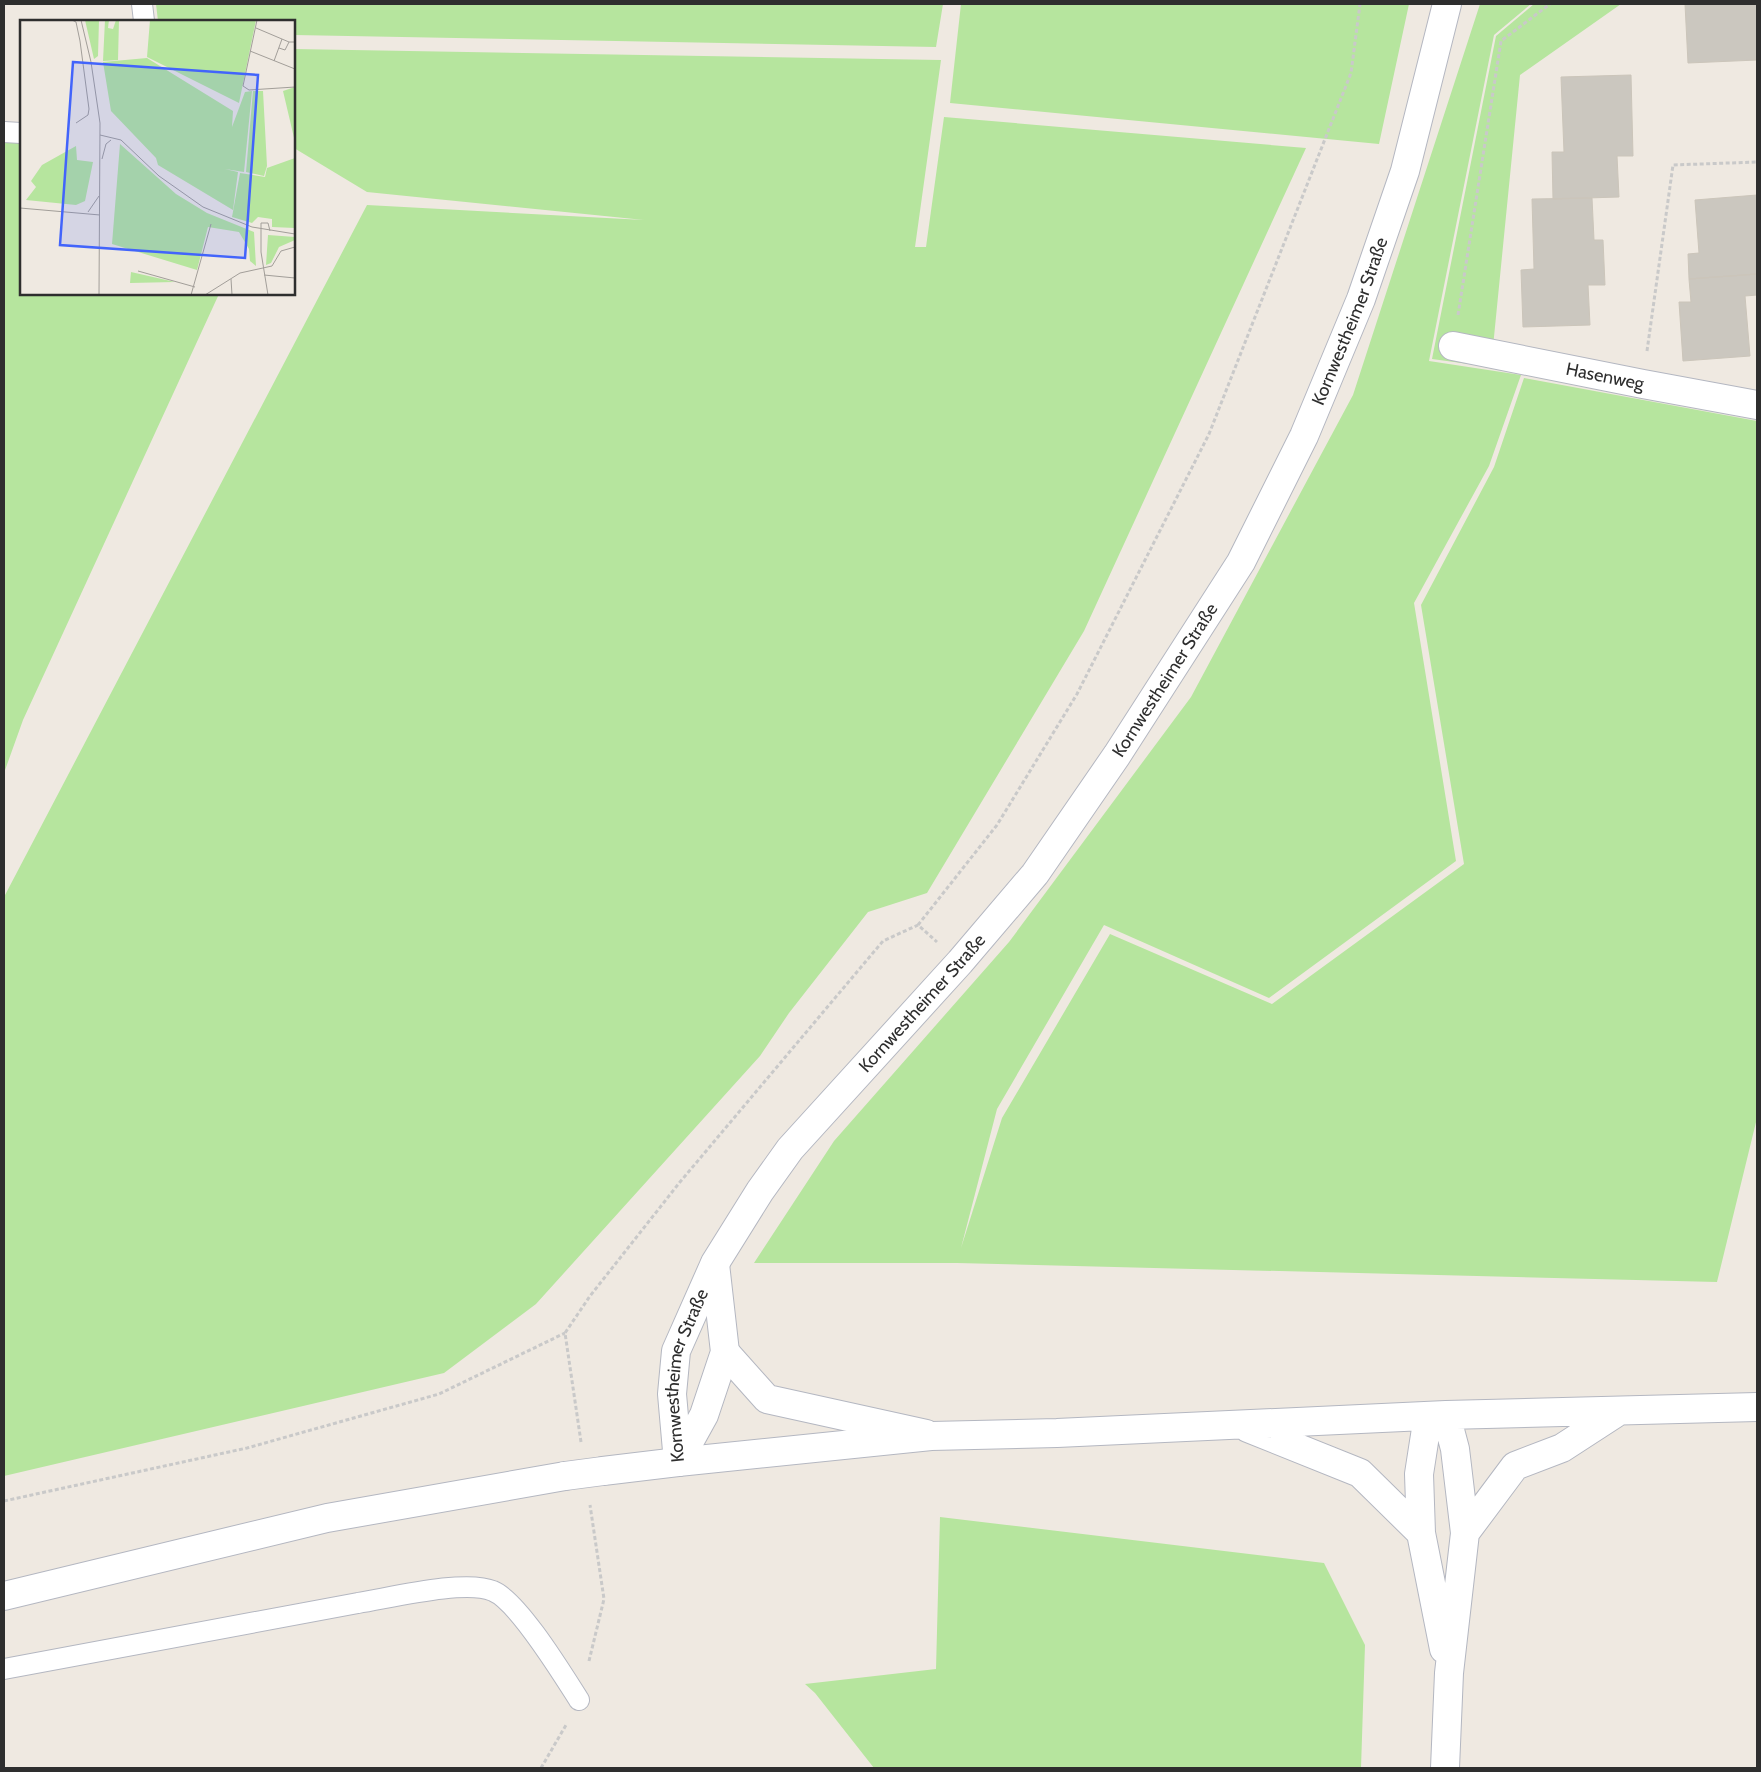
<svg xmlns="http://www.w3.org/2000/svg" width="1761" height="1772" font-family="Cabin,sans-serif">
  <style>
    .green { fill: #b6e59e }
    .building { fill: #cbc7bf; stroke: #cbc5ba }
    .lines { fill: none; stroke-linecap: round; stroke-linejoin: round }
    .lane-casing { stroke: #b4b7c1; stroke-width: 22 }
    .street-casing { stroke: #b4b7c1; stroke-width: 30 }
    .secondary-casing { stroke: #b4b7c1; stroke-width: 30 }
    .path { stroke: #c9c9c9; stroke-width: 3; stroke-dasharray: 4 2.5; stroke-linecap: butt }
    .lane { stroke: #fff; stroke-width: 20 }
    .street { stroke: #fff; stroke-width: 28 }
    .secondary { stroke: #fff; stroke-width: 28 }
    .secondary-bridge-casing { stroke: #b4b7c1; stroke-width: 30; stroke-linecap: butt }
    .secondary-bridge { stroke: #fff; stroke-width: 28 }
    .labels { text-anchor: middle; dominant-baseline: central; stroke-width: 4.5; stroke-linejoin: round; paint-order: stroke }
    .street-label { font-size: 18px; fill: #2e2e2e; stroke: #fff }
    .inset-road { fill: none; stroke: #a29e99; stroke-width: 1 }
    .view { fill: #4264fb; fill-opacity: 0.15; stroke: #4264fb; stroke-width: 2.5 }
    .inset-edge { fill: none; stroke: #2e2e2e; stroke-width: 2.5 }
  </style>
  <rect width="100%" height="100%" fill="#efe9e1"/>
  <path class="green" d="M 156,4 L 943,4 L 936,47 L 294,35 L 294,21 L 158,21 Z
    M 961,4 L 1409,4 L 1379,144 L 950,103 Z
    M 1480,4 L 1531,4 L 1494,35 L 1429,361 L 1521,375 L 1489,466 L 1414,603 L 1456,861 L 1269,998 L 1104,925 L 997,1109 L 961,1248 L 1002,1118 L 1110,934 L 1272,1004 L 1464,864 L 1421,605 L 1494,467 L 1524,378 L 1757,421 L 1757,1118 L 1717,1282 L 957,1263 L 754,1263 L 834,1141 L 1009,942 L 1191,697 L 1353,395 Z
    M 1534,4 L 1621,4 L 1520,75 L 1491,367 L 1432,359 L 1496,36 Z
    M 294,49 L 941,60 L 915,247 L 926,247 L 944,117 L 1306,148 L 1084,631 L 927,893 L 868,912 L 789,1013 L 760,1056 L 536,1304 L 444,1373 L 4,1476 L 4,897 L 367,205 L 644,220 L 367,192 L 294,148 Z
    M 4,133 L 21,135 L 21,294 L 219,294 L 23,720 L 4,773 Z
    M 940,1517 L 1324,1563 L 1365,1645 L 1361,1768 L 874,1768 L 815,1693 L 805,1684 L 936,1669 Z"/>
  <path class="building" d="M 1685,4 L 1757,4 L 1757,60 L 1688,63 Z
    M 1631,75 L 1633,156 L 1617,156 L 1619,197 L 1553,199 L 1552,152 L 1564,152 L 1561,77 Z
    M 1757,195 L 1757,274 L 1689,279 L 1688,254 L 1699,253 L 1695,200 Z
    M 1592,198 L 1594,240 L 1603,240 L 1605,285 L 1588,285 L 1590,325 L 1523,327 L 1521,270 L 1534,269 L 1532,199 Z
    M 1757,274 L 1757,295 L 1745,296 L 1750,356 L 1683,361 L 1679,302 L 1691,302 L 1689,279 Z"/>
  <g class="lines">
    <g class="lane-casing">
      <path id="lane" d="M 142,4 L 144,21
        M 4,132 L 21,133
        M 4,1669 C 122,1646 240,1624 358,1603 C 390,1598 465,1579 493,1591 C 518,1601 563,1675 579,1700"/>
    </g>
    <g class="street-casing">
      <g id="street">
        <path id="s1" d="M 1453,346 L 1643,384 L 1757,405"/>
        <path d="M 725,1352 L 767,1399 L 926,1434"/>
        <path id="s2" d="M 678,1462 L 672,1394 L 676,1351 L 715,1263 L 760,1191 L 790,1149 L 960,962 L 1035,874 L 1117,755 L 1241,562 L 1304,436 L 1361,299 L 1405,171 L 1447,4"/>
        <path d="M 678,1462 L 704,1415 L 725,1352 L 715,1264"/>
      </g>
    </g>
    <g class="secondary-casing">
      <path id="secondary" d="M 1428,1416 L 1419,1474 L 1421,1533 L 1444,1649
        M 1248,1428 L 1360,1473 L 1421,1533
        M 603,1471 L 678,1462 L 931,1436 L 1057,1433 L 1446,1415 L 1757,1407
        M 1465,1533 L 1515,1466 L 1562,1448 L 1619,1411
        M 4,1596 L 327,1518 L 565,1476
        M 1445,1768 L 1449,1673 L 1465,1533 L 1455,1449 L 1446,1415"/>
    </g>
    <path class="path" d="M 1458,315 L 1501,41 L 1550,4
      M 1647,351 L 1673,165 L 1757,162
      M 918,925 L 997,825 L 1077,694 L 1209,434 L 1351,73 L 1360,4
      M 581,1442 L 565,1333 L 590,1296 L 680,1182 L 883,941 L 918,925 L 937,942
      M 4,1501 L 247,1448 L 439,1394 L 565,1333
      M 589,1661 L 604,1599 L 590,1505
      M 541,1768 L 566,1725"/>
    <use href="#lane" class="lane"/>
    <use href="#street" class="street"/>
    <use href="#secondary" class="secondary"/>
    <g class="secondary-bridge-casing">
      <path id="secondary-bridge" d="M 565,1476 L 603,1471"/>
    </g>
    <use href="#secondary-bridge" class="secondary-bridge"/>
  </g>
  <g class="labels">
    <g class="street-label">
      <text stroke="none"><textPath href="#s2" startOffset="1351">Kornwestheimer Straße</textPath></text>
      <text stroke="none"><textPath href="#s1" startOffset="155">Hasenweg</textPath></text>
      <text stroke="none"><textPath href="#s2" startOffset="946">Kornwestheimer Straße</textPath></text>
      <text stroke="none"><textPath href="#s2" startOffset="541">Kornwestheimer Straße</textPath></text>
      <text stroke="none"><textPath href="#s2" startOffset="89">Kornwestheimer Straße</textPath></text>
    </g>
  </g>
  <g transform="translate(20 20)">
    <rect width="275" height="275" fill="#efe9e1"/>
    <path d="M 65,0 L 79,0 L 78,36 L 74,39 ZM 85,0 L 89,0 L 88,8 L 93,9 L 96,0 L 99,0 L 98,40 L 83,41 ZM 130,0 L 236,0 L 219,83 L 127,37 ZM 127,38 L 213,91 L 212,107 L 225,72 L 232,71 L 224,152 L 205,149 L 218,152 L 213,190 L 138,145 L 136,138 L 91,91 L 83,42 ZM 275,67 L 275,122 L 263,71 ZM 233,71 L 243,71 L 247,146 L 244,156 L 226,152 ZM 100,124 L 156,174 L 187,193 L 234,212 L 236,246 L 230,241 L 229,229 L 219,212 L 188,207 L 177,250 L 92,224 ZM 56,126 L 57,140 L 73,142 L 65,181 L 56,185 L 6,180 L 16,167 L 11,161 L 22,145 ZM 275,138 L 275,208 L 252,207 L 252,199 L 238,197 L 232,203 L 212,197 L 220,153 L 245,157 L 247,148 ZM 248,215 L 275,217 L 275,220 L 259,227 L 251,243 L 246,245 ZM 111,252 L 155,262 L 110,263 Z" fill="#b6e59e"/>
    <path class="inset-road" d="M 52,0 L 56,2 L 60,21 L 69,89 L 68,95 L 56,103M 61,0 L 71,42 L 80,103 L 79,275M 237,0 L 223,66 L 229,70 L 275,67M 236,8 L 269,22 L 275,22M 259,28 L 265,30 L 269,22M 230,31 L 275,49M 254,41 L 262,19M 80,115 L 101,120 L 139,156 L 183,187 L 232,207 L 275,214M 82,139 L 86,124 L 91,120M 0,188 L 80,195M 68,192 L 79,176M 118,251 L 175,267M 244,255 L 275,258M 211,259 L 212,275M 171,275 L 191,204M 185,275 L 220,253 L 252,246 L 261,231 L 275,227M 248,275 L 241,232 L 241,203 L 248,203 L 250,211"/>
    <path class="view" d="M 53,42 L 238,55 L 225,238 L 40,225 Z"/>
    <rect width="275" height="275" class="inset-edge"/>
  </g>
  <rect width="1761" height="1772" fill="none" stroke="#2e2e2e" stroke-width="10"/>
</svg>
